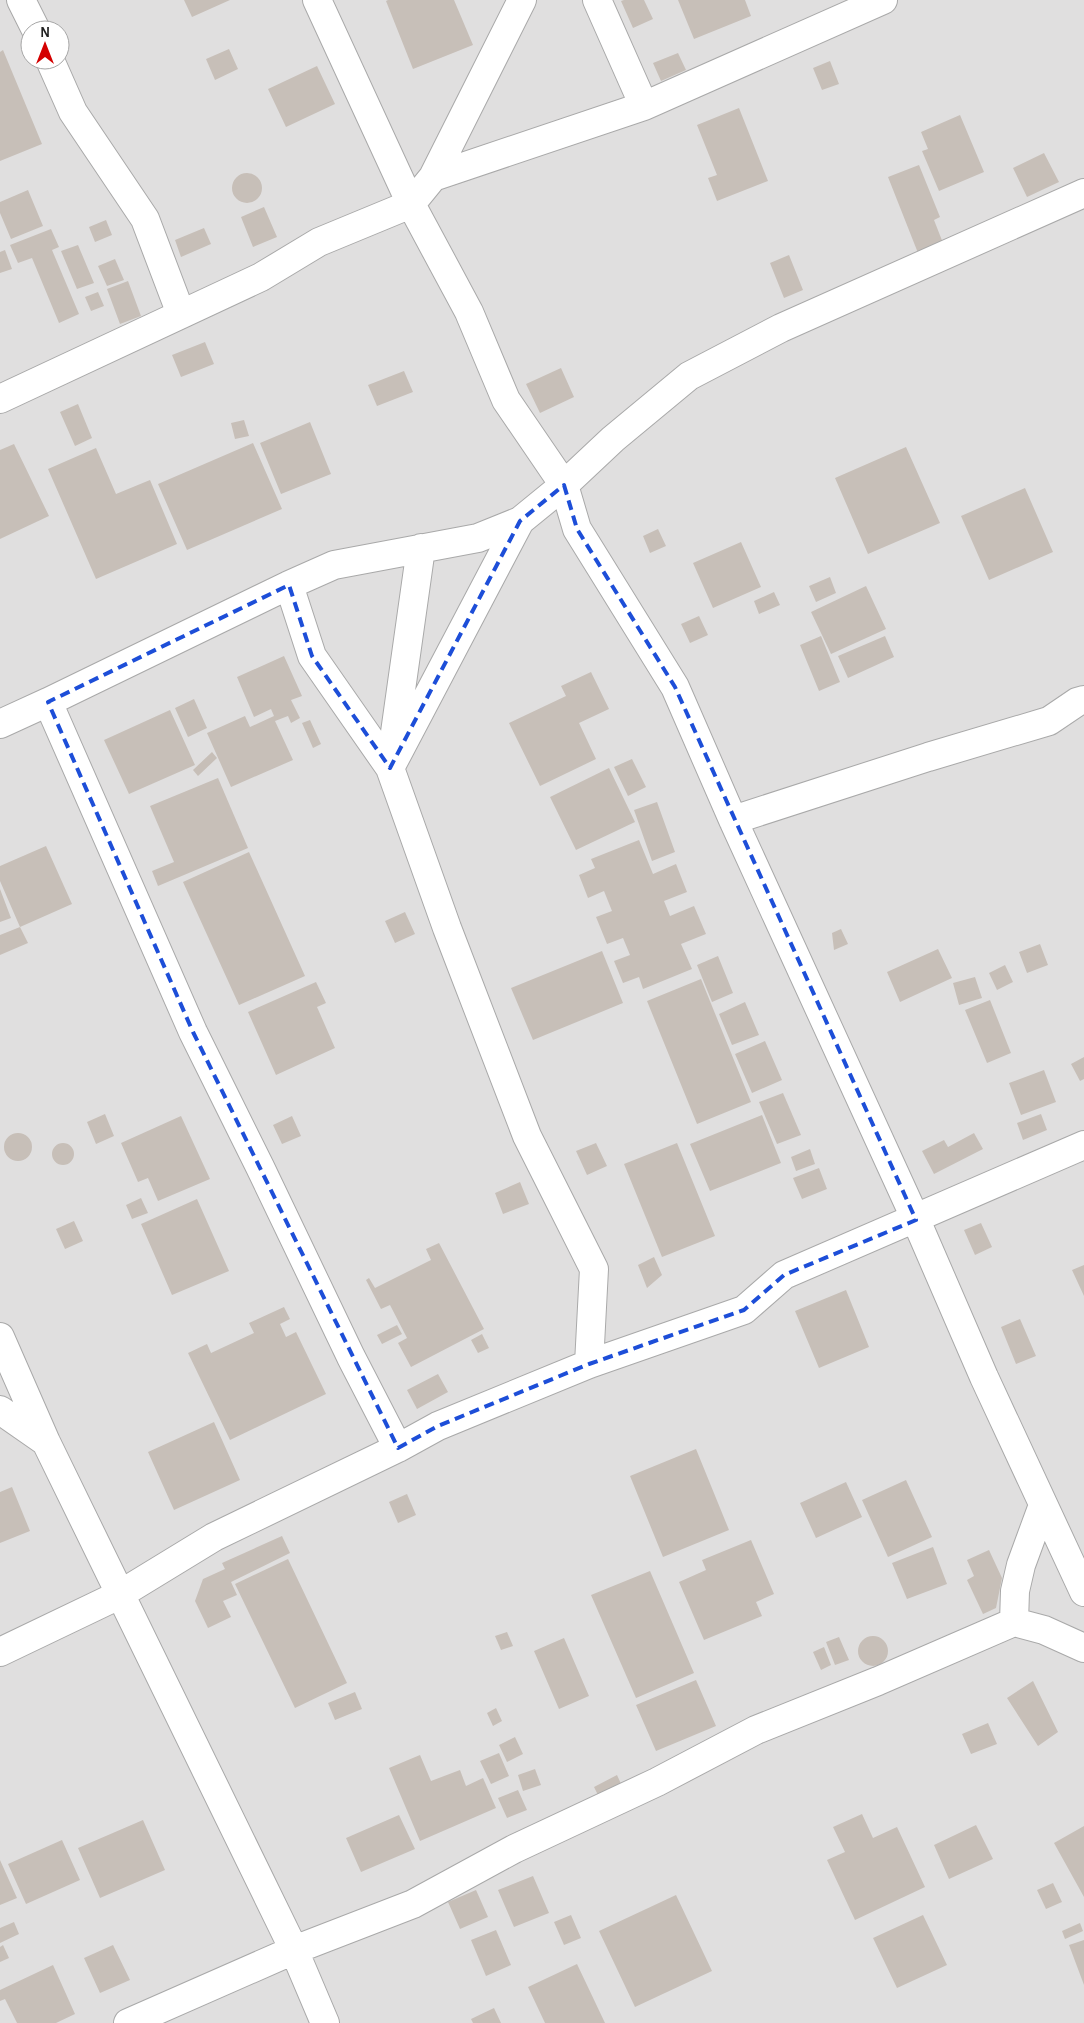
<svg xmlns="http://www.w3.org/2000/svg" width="1084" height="2023" font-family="'Alegreya Sans',sans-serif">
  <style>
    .residential { fill: #e0dfdf; fill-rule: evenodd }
    .building { fill: #c7bfb8 }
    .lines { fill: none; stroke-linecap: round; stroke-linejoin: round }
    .minor-casing { stroke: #a9a9a9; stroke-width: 30 }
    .minor { stroke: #fff; stroke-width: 28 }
    .marked { fill: none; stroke: #1d4ed8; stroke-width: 4; stroke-dasharray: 10 6; stroke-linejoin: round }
  </style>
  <rect width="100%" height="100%" fill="#f2efe9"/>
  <path class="residential" d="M 0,0 L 1084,0 L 1084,2023 L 0,2023 ZM 30,30 L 60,30 L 60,60 L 30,60 Z"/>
  <path class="building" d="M 184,0 L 230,0 L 192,17 Z
    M 388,0 L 454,0 L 473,45 L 413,69 L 386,1 Z
    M 624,0 L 644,0 L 653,19 L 633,28 L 621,1 Z
    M 678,0 L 745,0 L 751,16 L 694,39 Z
    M 229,49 L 238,69 L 215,80 L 206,59 Z
    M 3,50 L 42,144 L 0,161 L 0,52 Z
    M 678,53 L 686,70 L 661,81 L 653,63 Z
    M 830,61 L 839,84 L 822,90 L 813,68 Z
    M 317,66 L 335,104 L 286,127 L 268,89 Z
    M 739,108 L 768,181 L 717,201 L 708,178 L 717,175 L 697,125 Z
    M 960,115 L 984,172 L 939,191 L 922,151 L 928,149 L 921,132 Z
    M 1044,153 L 1059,182 L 1027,197 L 1013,168 Z
    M 919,165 L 940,217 L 934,220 L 943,243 L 918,253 L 888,177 Z
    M232 188a15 15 0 1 1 30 0a15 15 0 1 1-30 0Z
    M 28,190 L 43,226 L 11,239 L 0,213 L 0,202 Z
    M 264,207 L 277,237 L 253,247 L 241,217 Z
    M 106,220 L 112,235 L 95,242 L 89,227 Z
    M 204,228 L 211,244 L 181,257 L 175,240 Z
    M 51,229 L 59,247 L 52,250 L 79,314 L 59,323 L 32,258 L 18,263 L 10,245 Z
    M 78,245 L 94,283 L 77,289 L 61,251 Z
    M 5,250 L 12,269 L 0,273 L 0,252 Z
    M 789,255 L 803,290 L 784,298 L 770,263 Z
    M 115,259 L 124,280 L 107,286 L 98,266 Z
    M 128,281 L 141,316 L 120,324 L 107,289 Z
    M 98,292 L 104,306 L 91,311 L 85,297 Z
    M 205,342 L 214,364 L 181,377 L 172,355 Z
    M 561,368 L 574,397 L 540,413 L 526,384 Z
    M 404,371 L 413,392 L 377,406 L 368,385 Z
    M 78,404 L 92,438 L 75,446 L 60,412 Z
    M 244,420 L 249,436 L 235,439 L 231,423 Z
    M 310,422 L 331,474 L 281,494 L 260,443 Z
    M 253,443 L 282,509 L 187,550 L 158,484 Z
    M 14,444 L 49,516 L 0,539 L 0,450 Z
    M 906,447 L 940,523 L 868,554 L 835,478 Z
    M 96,448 L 116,494 L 150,480 L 177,544 L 96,579 L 48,469 Z
    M 1025,488 L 1053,552 L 989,580 L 961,516 Z
    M 658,529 L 666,546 L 650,553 L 643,536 Z
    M 741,542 L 761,587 L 713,608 L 693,563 Z
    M 830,577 L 836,593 L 816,602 L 809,586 Z
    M 866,586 L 886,629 L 831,654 L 811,612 Z
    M 774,592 L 780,605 L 759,614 L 754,601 Z
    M 699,616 L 708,635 L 690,643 L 681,624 Z
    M 821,636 L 840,682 L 819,691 L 800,645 Z
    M 885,636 L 894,657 L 848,678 L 838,656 Z
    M 284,656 L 302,696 L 291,700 L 300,718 L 291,723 L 288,716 L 275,721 L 293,760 L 231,787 L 207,733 L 245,716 L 250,727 L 274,716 L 271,709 L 254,717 L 237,677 Z
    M 591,672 L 609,709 L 579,723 L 596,759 L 540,786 L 509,723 L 566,696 L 561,686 Z
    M 194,699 L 207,728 L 188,737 L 175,708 Z
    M 170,710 L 195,765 L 129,794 L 104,740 Z
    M 310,720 L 321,744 L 313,748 L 302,723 Z
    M 212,752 L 217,758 L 198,776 L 193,770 Z
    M 632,759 L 646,787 L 628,796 L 614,767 Z
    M 609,768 L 635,822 L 576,850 L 550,797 Z
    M 218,778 L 248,848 L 158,886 L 152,871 L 174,862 L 150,806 Z
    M 657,802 L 675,852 L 652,861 L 634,810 Z
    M 639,840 L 653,874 L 676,864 L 687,892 L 664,901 L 670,916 L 694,906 L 706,934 L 681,944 L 692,969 L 643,989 L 639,977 L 623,983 L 614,961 L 630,955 L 623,938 L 607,944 L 596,917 L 612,911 L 604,891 L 588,898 L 579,875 L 595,868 L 591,859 Z
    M 46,846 L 72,904 L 20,927 L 0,881 L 0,866 Z
    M 249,852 L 305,976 L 239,1005 L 183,882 Z
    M 0,889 L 11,918 L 0,922 Z
    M 405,912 L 415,934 L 395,943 L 385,921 Z
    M 20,927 L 28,943 L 0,955 L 0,935 Z
    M 841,929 L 848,944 L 834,950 L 832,933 Z
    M 1040,944 L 1048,965 L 1027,973 L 1019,952 Z
    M 938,949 L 952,978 L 900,1002 L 887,972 Z
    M 602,951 L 623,1003 L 533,1040 L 511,988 Z
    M 718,956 L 733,993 L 712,1002 L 697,965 Z
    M 1005,965 L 1013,982 L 997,990 L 989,973 Z
    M 975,977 L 982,998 L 959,1005 L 953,983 Z
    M 701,979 L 751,1102 L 697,1124 L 647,1001 Z
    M 316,982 L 326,1003 L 317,1007 L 335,1048 L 276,1075 L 248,1012 Z
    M 990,1000 L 1011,1053 L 987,1063 L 965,1010 Z
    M 745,1002 L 759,1035 L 732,1045 L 719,1014 Z
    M 765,1041 L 782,1080 L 752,1093 L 735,1054 Z
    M 1084,1057 L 1084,1079 L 1080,1081 L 1071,1064 Z
    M 1044,1070 L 1056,1102 L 1021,1115 L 1009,1083 Z
    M 783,1093 L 801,1135 L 777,1144 L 759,1102 Z
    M 105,1114 L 114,1136 L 96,1144 L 87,1122 Z
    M 1041,1114 L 1047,1130 L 1023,1140 L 1017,1123 Z
    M 762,1115 L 781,1163 L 710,1191 L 690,1144 Z
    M 181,1116 L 210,1179 L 158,1201 L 148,1178 L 138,1182 L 121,1143 Z
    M 292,1116 L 301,1136 L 282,1144 L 273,1125 Z
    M 974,1133 L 983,1149 L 934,1174 L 922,1151 L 944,1140 L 948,1147 Z
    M4 1147a14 14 0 1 1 28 0a14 14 0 1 1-28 0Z
    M 596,1143 L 607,1166 L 587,1175 L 576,1151 Z
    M 677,1143 L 715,1236 L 662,1257 L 624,1164 Z
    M52 1154a11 11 0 1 1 22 0a11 11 0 1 1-22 0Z
    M 810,1149 L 815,1164 L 796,1171 L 791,1157 Z
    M 819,1168 L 827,1189 L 802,1199 L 793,1178 Z
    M 520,1182 L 529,1204 L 503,1214 L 495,1193 Z
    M 141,1198 L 148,1213 L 132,1219 L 126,1205 Z
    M 197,1199 L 229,1271 L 172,1295 L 141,1224 Z
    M 74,1221 L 83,1241 L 65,1249 L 56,1229 Z
    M 981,1223 L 992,1247 L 975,1255 L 964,1230 Z
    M 439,1243 L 484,1329 L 411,1367 L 398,1343 L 407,1338 L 390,1305 L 381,1309 L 366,1280 L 369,1278 L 375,1288 L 431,1260 L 426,1249 Z
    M 654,1257 L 662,1275 L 647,1288 L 638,1265 Z
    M 1084,1265 L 1084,1296 L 1072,1270 Z
    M 846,1290 L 869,1347 L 819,1368 L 795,1311 Z
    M 284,1307 L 290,1319 L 280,1324 L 286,1337 L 296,1332 L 326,1394 L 230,1440 L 188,1353 L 207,1344 L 211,1353 L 254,1333 L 249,1323 Z
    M 1020,1319 L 1036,1356 L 1016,1364 L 1001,1327 Z
    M 397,1325 L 402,1334 L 382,1344 L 377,1335 Z
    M 482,1334 L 489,1348 L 478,1353 L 471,1340 Z
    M 438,1374 L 448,1392 L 417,1409 L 407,1390 Z
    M 214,1422 L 240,1480 L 174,1510 L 148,1452 Z
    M 696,1449 L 729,1530 L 663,1557 L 630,1476 Z
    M 906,1480 L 932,1537 L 888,1557 L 862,1500 Z
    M 846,1482 L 862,1517 L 816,1538 L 800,1503 Z
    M 12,1487 L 30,1531 L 0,1543 L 0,1492 Z
    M 407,1494 L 416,1515 L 398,1523 L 389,1502 Z
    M 282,1536 L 290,1553 L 231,1582 L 237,1595 L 223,1601 L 231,1617 L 208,1628 L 195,1601 L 203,1579 L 225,1569 L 222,1563 Z
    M 751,1540 L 774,1594 L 756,1602 L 762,1616 L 704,1640 L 679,1582 L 706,1570 L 702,1560 Z
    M 933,1547 L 947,1584 L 907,1599 L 892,1563 Z
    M 989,1550 L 1002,1578 L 996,1608 L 983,1614 L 967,1580 L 974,1576 L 967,1560 Z
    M 288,1559 L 347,1683 L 295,1708 L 235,1584 Z
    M 650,1571 L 694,1673 L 636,1698 L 591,1595 Z
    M 507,1632 L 513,1646 L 501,1650 L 495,1636 Z
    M858 1651a15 15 0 1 1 30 0a15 15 0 1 1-30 0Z
    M 839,1637 L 849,1660 L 835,1665 L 826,1642 Z
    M 564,1638 L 589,1696 L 559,1709 L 534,1651 Z
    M 824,1647 L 831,1665 L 821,1670 L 813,1652 Z
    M 696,1680 L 716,1726 L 656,1751 L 636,1705 Z
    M 1033,1681 L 1058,1732 L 1038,1746 L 1007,1698 Z
    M 355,1692 L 362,1709 L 335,1720 L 328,1703 Z
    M 496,1708 L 502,1721 L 493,1726 L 487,1713 Z
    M 988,1723 L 997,1744 L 971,1754 L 962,1734 Z
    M 515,1737 L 523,1754 L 507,1762 L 499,1745 Z
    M 499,1753 L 509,1776 L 491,1784 L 480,1761 Z
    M 420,1755 L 431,1781 L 460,1770 L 466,1786 L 483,1778 L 496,1808 L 420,1841 L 389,1768 Z
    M 535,1769 L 541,1785 L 523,1791 L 518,1775 Z
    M 617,1775 L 622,1786 L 599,1797 L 594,1787 Z
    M 518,1790 L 527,1810 L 507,1818 L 498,1798 Z
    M 862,1814 L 873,1838 L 897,1827 L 925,1887 L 855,1920 L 827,1860 L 845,1852 L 833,1827 Z
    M 399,1815 L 415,1849 L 361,1872 L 346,1838 Z
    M 143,1820 L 165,1870 L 100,1898 L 78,1848 Z
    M 976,1825 L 993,1859 L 949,1879 L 934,1845 Z
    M 1084,1826 L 1084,1897 L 1054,1843 Z
    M 62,1840 L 80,1880 L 26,1904 L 8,1864 Z
    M 0,1860 L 17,1898 L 0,1905 Z
    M 533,1876 L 549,1913 L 514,1927 L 498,1890 Z
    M 1053,1883 L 1062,1902 L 1046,1909 L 1037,1890 Z
    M 476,1890 L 488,1917 L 460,1929 L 448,1902 Z
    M 676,1895 L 712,1971 L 635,2007 L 599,1931 Z
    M 571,1915 L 581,1938 L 564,1945 L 554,1922 Z
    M 923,1915 L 947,1965 L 897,1988 L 873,1938 Z
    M 14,1922 L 19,1934 L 0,1943 L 0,1928 Z
    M 1080,1923 L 1083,1931 L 1065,1939 L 1062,1931 Z
    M 496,1930 L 511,1965 L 486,1976 L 471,1940 Z
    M 1084,1940 L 1084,1985 L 1069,1945 Z
    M 3,1945 L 9,1958 L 0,1962 L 0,1947 Z
    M 113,1945 L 130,1980 L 100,1993 L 84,1958 Z
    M 577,1964 L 605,2023 L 545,2023 L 528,1987 Z
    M 53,1965 L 75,2014 L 56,2023 L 17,2023 L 5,1999 L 0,2001 L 0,1990 Z
    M 494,2008 L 501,2023 L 473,2023 L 471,2019 Z"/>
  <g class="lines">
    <g class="minor-casing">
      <path id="minor" d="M 21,0 L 36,30
        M 317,0 L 411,204 L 469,312 L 506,400 L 564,485 L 577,529 L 675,687 L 733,820 L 916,1220 L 984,1377 L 1084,1592
        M 597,0 L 644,106
        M 50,60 L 73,112 L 145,219 L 181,314
        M 433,177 L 522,0
        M 0,399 L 261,277 L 319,242 L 411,204 L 433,177 L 644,106 L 883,0
        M 421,548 L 390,768 L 447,928 L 527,1136 L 594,1269 L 589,1364
        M 289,585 L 312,656 L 390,768 L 520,521
        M 48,702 L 193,1032 L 260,1167 L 351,1357 L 398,1448
        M 0,724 L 48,702 L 289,585 L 334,565 L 478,538 L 520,521 L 564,485 L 613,439 L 689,376 L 781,328 L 1084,193
        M 733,820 L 928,757 L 1049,721 L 1077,702 L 1084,700
        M 0,1337 L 46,1442 L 294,1950 L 325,2023
        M 0,1410 L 46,1442
        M 1014,1622 L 1044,1630 L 1084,1648
        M 0,1652 L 119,1595 L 214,1537 L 398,1448 L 438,1426 L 589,1364 L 744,1310 L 784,1275 L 1084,1145
        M 128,2023 L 294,1950 L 413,1904 L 514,1849 L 657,1782 L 756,1730 L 878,1681 L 1014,1622 L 1015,1591 L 1021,1565 L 1043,1505"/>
    </g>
    <use href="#minor" class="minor"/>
  </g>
  <path class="marked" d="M 564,485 L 577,529 L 675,687 L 916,1220 L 784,1275 L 744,1310 L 589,1364 L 438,1426 L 398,1448 L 193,1032 L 48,702 L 289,585 L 312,656 L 390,768 L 520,521 Z"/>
  <g transform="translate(45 45)"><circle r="24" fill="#ffffff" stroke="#a7a7a7"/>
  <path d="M0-4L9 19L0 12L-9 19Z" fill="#d40000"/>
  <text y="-8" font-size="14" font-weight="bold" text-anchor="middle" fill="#222222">N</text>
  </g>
</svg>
